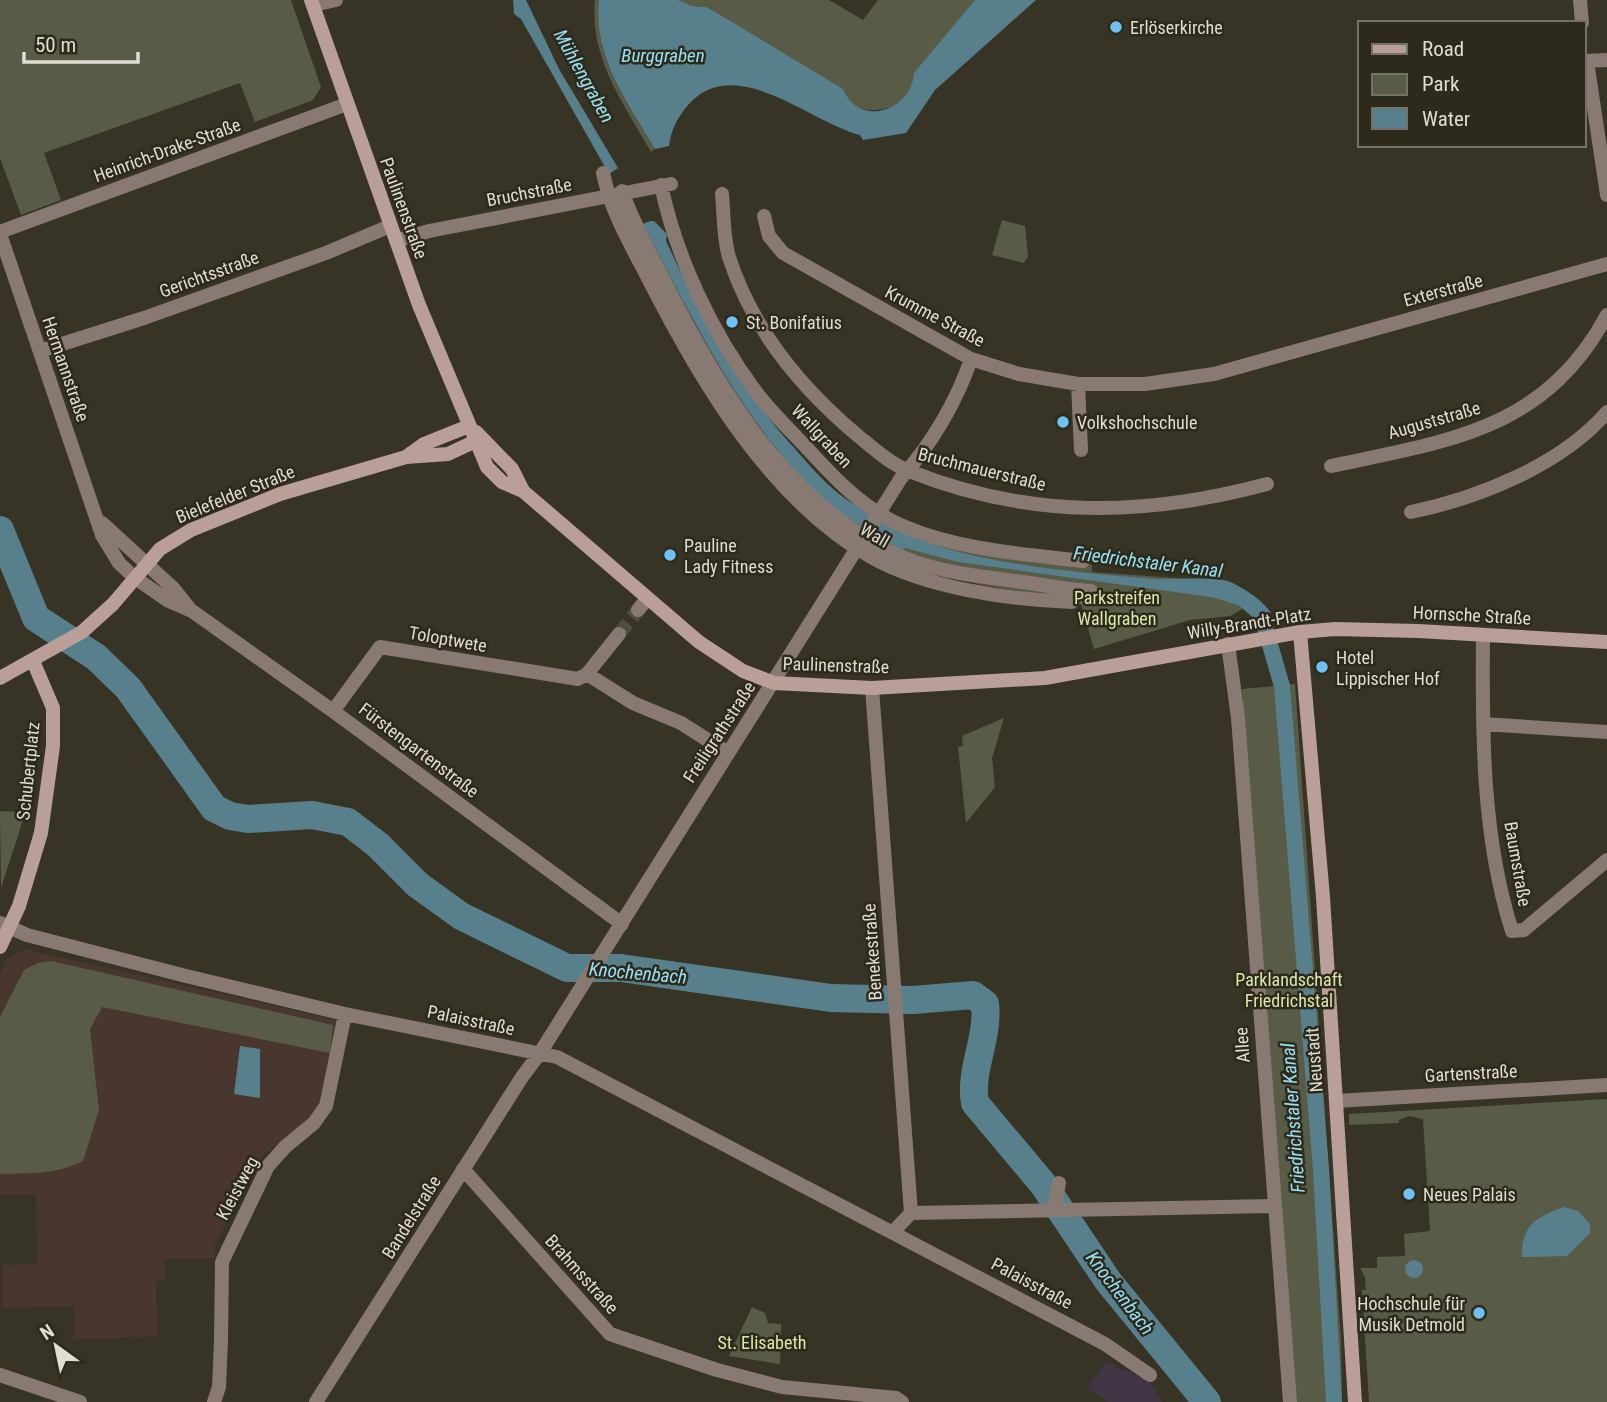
<svg xmlns="http://www.w3.org/2000/svg" width="1607" height="1402" font-family="'Roboto Condensed',sans-serif">
  <style>
    .commercial { fill: #49362f }
    .education { fill: #413646 }
    .green { fill: #585c46 }
    .water { fill: #57808c }
    .lines { fill: none; stroke-linecap: round; stroke-linejoin: round }
    .canal { stroke: #57808c; stroke-width: 16 }
    .river { stroke: #57808c; stroke-width: 28 }
    .street-tunnel { stroke: #504d3f; stroke-width: 14; stroke-dasharray: 14 7; stroke-linecap: butt }
    .street { stroke: #897973; stroke-width: 14 }
    .secondary { stroke: #b99f97; stroke-width: 14 }
    .poi-dot { fill: #6dc2f3; stroke: #2d2a1b; stroke-width: 2.5 }
    .labels { text-anchor: middle; dominant-baseline: central; stroke-width: 5; stroke-linejoin: round; paint-order: stroke }
    .poi-label { font-size: 18px; fill: #dfddd4; stroke: #2d2a1b; text-anchor: start }
    .street-label { font-size: 18px; fill: #dfddd4; stroke: #2d2a1b }
    .park-label { font-size: 18px; fill: #dce7ab; stroke: #2d2a1b }
    .water-label { font-size: 19px; font-style: italic; fill: #97e1f6; stroke: #2d2a1b }
  </style>
  <rect width="100%" height="100%" fill="#373425"/>
  <path class="commercial" d="M 29,950 L 337,1020 L 318,1109 L 308,1123 L 265,1153 L 216,1242 L 215,1258 L 165,1259 L 165,1280 L 156,1281 L 158,1336 L 74,1339 L 74,1306 L 2,1308 L 2,1265 L 37,1264 L 36,1194 L 0,1194 L 0,975 L 7,959 L 21,951 Z"/>
  <path class="education" d="M 1106,1362 L 1149,1381 L 1162,1402 L 1108,1402 L 1087,1388 Z"/>
  <path class="green" d="M 0,0 L 291,0 L 321,87 L 313,100 L 255,122 L 240,83 L 44,153 L 61,200 L 21,215 L 0,158 Z
    M 595,0 L 599,0 C 592,57 628,103 655,149 L 651,152 C 624,104 589,58 595,0 Z
    M 678,0 L 829,0 L 863,20 L 878,0 L 975,0 L 915,73 C 913,103 887,114 860,109 L 708,7 L 692,6 Z
    M 1002,220 L 1025,226 L 1028,256 L 1024,263 L 992,255 Z
    M 891,523 L 1044,560 L 1092,565 L 1092,572 L 1231,582 L 1259,600 L 1230,616 L 1190,620 L 1094,649 L 1080,600 C 1008,590 939,581 872,552 Z
    M 1295,684 L 1341,1342 L 1342,1402 L 1291,1402 L 1242,689 Z
    M 1004,718 L 992,758 L 995,787 L 966,823 L 958,747 L 963,746 L 962,736 Z
    M 0,811 L 19,812 L 23,820 L 1,888 Z
    M 51,961 L 333,1025 L 330,1053 L 102,1007 L 90,1029 L 99,1110 L 83,1161 C 56,1175 29,1173 0,1174 L 0,1017 L 24,970 L 38,963 Z
    M 1607,1099 L 1607,1402 L 1369,1402 L 1362,1290 L 1366,1290 L 1365,1277 L 1360,1268 L 1377,1268 L 1377,1257 L 1405,1256 L 1404,1234 L 1430,1231 L 1423,1119 L 1409,1116 L 1399,1120 L 1399,1123 L 1349,1125 L 1349,1114 Z
    M 752,1307 L 765,1313 L 768,1323 L 781,1324 L 780,1364 L 729,1356 Z"/>
  <path class="water" d="M 513,0 L 526,0 L 559,69 L 618,168 L 609,174 L 521,19 L 514,14 Z
    M 599,0 L 678,0 L 692,6 L 707,7 L 843,89 C 859,129 912,110 914,73 L 975,0 L 1036,0 L 935,90 L 906,133 L 863,140 L 860,135 C 808,121 736,53 689,104 C 678,116 671,130 669,146 L 655,149 C 628,103 592,56 599,0 Z
    M 650,221 L 654,221 L 667,234 L 666,241 C 704,322 735,383 796,450 C 817,474 835,495 864,510 L 855,525 C 754,450 700,333 643,224 Z
    M 888,526 C 962,564 1073,572 1155,579 C 1172,580 1218,576 1230,582 C 1242,587 1263,600 1271,613 L 1252,615 L 1241,606 L 1211,597 L 958,562 L 879,541 Z
    M 240,1046 L 260,1049 L 260,1098 L 234,1094 Z
    M 1564,1207 L 1578,1211 L 1590,1224 L 1590,1233 L 1567,1256 L 1522,1257 C 1521,1226 1537,1216 1564,1207 Z
    M1405 1269a9 9 0 1 1 18 0a9 9 0 1 1-18 0Z"/>
  <g class="lines">
    <path class="canal" d="M 842,507 L 902,541
      M 1246,601 L 1261,614 L 1282,686 L 1321,1170 L 1334,1402"/>
    <path class="river" d="M 0,530 L 36,618 L 96,657 L 128,688 L 214,808 L 230,816 L 248,819 L 312,815 L 348,822 L 378,845 L 418,885 L 461,916 L 567,968 L 621,968 L 831,998 L 913,1000 L 973,995 L 985,1004 C 989,1038 969,1071 975,1103 L 1043,1184 L 1108,1281 L 1207,1402"/>
    <path class="street-tunnel" d="M 619,634 L 638,610"/>
    <path class="street" d="M 1580,0 L 1582,23
      M 313,5 L 336,0
      M 1584,61 L 1607,60
      M 1587,61 L 1607,195
      M 603,173 C 611,212 631,245 649,280 C 700,380 770,500 871,557 C 925,588 1011,600 1072,602 L 1085,591
      M 661,185 C 676,257 712,333 756,392 C 771,412 789,429 806,447 C 835,479 864,510 905,527 C 960,550 1024,554 1083,561
      M 622,191 C 633,223 650,252 665,282 C 716,384 783,498 889,551 C 930,572 977,576 1023,582 C 1045,585 1068,590 1091,591
      M 722,194 C 724,214 723,237 729,257 C 752,329 800,387 857,435 C 873,448 889,463 909,471 C 1029,519 1144,517 1267,484
      M 764,216 L 769,236 L 783,253 L 971,359 L 1019,374 L 1078,384 L 1145,384 L 1214,374 L 1607,264
      M 0,232 L 347,104
      M 0,234 L 102,535 L 119,563 L 134,577 L 167,600 L 192,611 L 333,711 L 622,924
      M 396,241 L 429,231 L 671,184
      M 40,351 L 144,318 L 326,253 L 390,226
      M 1078,384 L 1081,450
      M 1331,466 C 1448,441 1544,431 1607,315
      M 1411,512 C 1479,498 1561,465 1607,412
      M 102,523 L 174,589 L 190,609
      M 638,610 L 647,599
      M 1483,635 C 1482,733 1482,837 1512,931 L 1524,930 L 1607,860
      M 1228,644 L 1238,718 L 1290,1402
      M 587,674 L 633,703 L 681,723 L 728,753
      M 872,688 L 911,1213
      M 333,711 L 380,647 L 578,679 L 587,674 L 619,634
      M 1483,724 L 1607,732
      M 0,923 L 27,935 L 186,976 L 345,1014 L 557,1057 L 1105,1344 L 1150,1375
      M 1336,1101 L 1607,1085
      M 463,1169 L 610,1334 L 717,1370 L 782,1387 L 896,1398 L 902,1402
      M 1054,1209 L 1059,1183
      M 893,1232 L 911,1213 L 1273,1206
      M 0,1375 L 80,1402
      M 214,1402 L 219,1387 L 221,1341 L 222,1262 L 268,1166 L 285,1147 L 314,1123 L 326,1106 L 345,1014
      M 316,1402 L 522,1077 L 540,1053 L 901,478 C 931,445 957,401 971,359"/>
    <path class="secondary" d="M 311,0 L 419,305 L 487,467 L 502,482 L 523,491 L 699,642 L 743,671 L 774,683 L 872,688 L 1045,678 L 1300,632 L 1335,629 L 1418,631 L 1607,642
      M 476,432 L 512,469 L 523,491
      M 406,457 L 424,444 L 469,426
      M 1300,632 L 1323,897 L 1355,1402
      M 0,678 L 82,632 L 113,604 L 160,549 L 191,530 L 280,494 L 406,457 L 448,454 L 482,438
      M 0,947 L 19,906 L 41,833 L 53,746 L 53,708 L 33,661"/>
  </g>
  <g class="poi-dot">
    <circle cx="1116" cy="27" r="7"/>
    <circle cx="732" cy="322" r="7"/>
    <circle cx="1063" cy="422" r="7"/>
    <circle cx="670" cy="555" r="7"/>
    <circle cx="1322" cy="667" r="7"/>
    <circle cx="1409" cy="1194" r="7"/>
    <circle cx="1479" cy="1313" r="7"/>
  </g>
  <g class="labels">
    <g class="poi-label">
      <text x="1130" y="27">Erlöserkirche</text>
      <text x="746" y="322">St. Bonifatius</text>
      <text x="1077" y="422">Volkshochschule</text>
      <text x="684" y="545">Pauline<tspan x="684" dy="21">Lady Fitness</tspan></text>
      <text x="1336" y="657">Hotel<tspan x="1336" dy="21">Lippischer Hof</tspan></text>
      <text x="1423" y="1194">Neues Palais</text>
      <text x="1465" y="1303" text-anchor="end">Hochschule für<tspan x="1465" dy="21">Musik Detmold</tspan></text>
    </g>
    <g class="street-label">
      <text transform="translate(167 150) rotate(-20)">Heinrich-Drake-Straße</text>
      <text transform="translate(529 192) rotate(-11)">Bruchstraße</text>
      <text transform="translate(404 208) rotate(70)">Paulinenstraße</text>
      <text transform="translate(209 274) rotate(-20)">Gerichtsstraße</text>
      <text transform="translate(1443 290) rotate(-15)">Exterstraße</text>
      <text transform="translate(935 316) rotate(28)">Krumme Straße</text>
      <text transform="translate(66 369) rotate(71)">Hermannstraße</text>
      <text transform="translate(1434 420) rotate(-16)">Auguststraße</text>
      <text transform="translate(822 436) rotate(47)">Wallgraben</text>
      <text transform="translate(982 469) rotate(14)">Bruchmauerstraße</text>
      <text transform="translate(235 494) rotate(-22)">Bielefelder Straße</text>
      <text transform="translate(875 535) rotate(30)">Wall</text>
      <text transform="translate(1472 615) rotate(3)">Hornsche Straße</text>
      <text transform="translate(1249 623) rotate(-9)">Willy-Brandt-Platz</text>
      <text transform="translate(448 639) rotate(10)">Toloptwete</text>
      <text transform="translate(836 665) rotate(2)">Paulinenstraße</text>
      <text transform="translate(719 732) rotate(-57)">Freiligrathstraße</text>
      <text transform="translate(419 750) rotate(37)">Fürstengartenstraße</text>
      <text transform="translate(28 771) rotate(-84)">Schubertplatz</text>
      <text transform="translate(1518 864) rotate(80)">Baumstraße</text>
      <text transform="translate(872 952) rotate(-94)">Benekestraße</text>
      <text transform="translate(471 1020) rotate(12)">Palaisstraße</text>
      <text transform="translate(1242 1045) rotate(-94)">Allee</text>
      <text transform="translate(1314 1060) rotate(-94)">Neustadt</text>
      <text transform="translate(1471 1073) rotate(-3)">Gartenstraße</text>
      <text transform="translate(237 1188) rotate(-62)">Kleistweg</text>
      <text transform="translate(411 1217) rotate(-58)">Bandelstraße</text>
      <text transform="translate(582 1274) rotate(48)">Brahmsstraße</text>
      <text transform="translate(1032 1283) rotate(28)">Palaisstraße</text>
    </g>
    <g class="park-label">
      <text x="1117" y="597">Parkstreifen<tspan x="1117" dy="21">Wallgraben</tspan></text>
      <text x="1289" y="979">Parklandschaft<tspan x="1289" dy="21">Friedrichstal</tspan></text>
      <text x="762" y="1342">St. Elisabeth</text>
    </g>
    <g class="water-label">
      <text x="663" y="55">Burggraben</text>
      <text transform="translate(584 76) rotate(61)">Mühlengraben</text>
      <text transform="translate(1148 562) rotate(7)">Friedrichstaler Kanal</text>
      <text transform="translate(638 973) rotate(5)">Knochenbach</text>
      <text transform="translate(1293 1118) rotate(-94)">Friedrichstaler Kanal</text>
      <text transform="translate(1120 1293) rotate(53)">Knochenbach</text>
    </g>
  </g>
  <rect x="1358" y="21" width="228" height="126" fill="#2d2a1b" stroke="#747265" stroke-width="2"/>
  <rect x="1372" y="44" width="35" height="10" fill="#b99f97" stroke="#747265" stroke-width="2"/>
  <text x="1422" y="56" font-size="21" fill="#dfddd4">Road</text>
  <rect x="1372" y="74" width="35" height="21" fill="#585c46" stroke="#747265" stroke-width="2"/>
  <text x="1422" y="91" font-size="21" fill="#dfddd4">Park</text>
  <rect x="1372" y="108" width="35" height="21" fill="#57808c" stroke="#747265" stroke-width="2"/>
  <text x="1422" y="126" font-size="21" fill="#dfddd4">Water</text>
  <g transform="translate(56 1346) rotate(327)" stroke="#2d2a1b" stroke-width="5" paint-order="stroke">
  <path d="M0-5L12 26L0 18L-12 26Z" fill="#dfddd4"/>
  <text y="-10" font-size="19" font-weight="bold" text-anchor="middle" fill="#dfddd4">N</text>
  </g>
  <path d="M24 52v10h114v-10" fill="none" stroke="#dfddd4" stroke-width="3.5"/>
  <text x="35" y="52" font-size="21" fill="#dfddd4" stroke="#2d2a1b" stroke-width="5" paint-order="stroke">50 m</text>
</svg>
